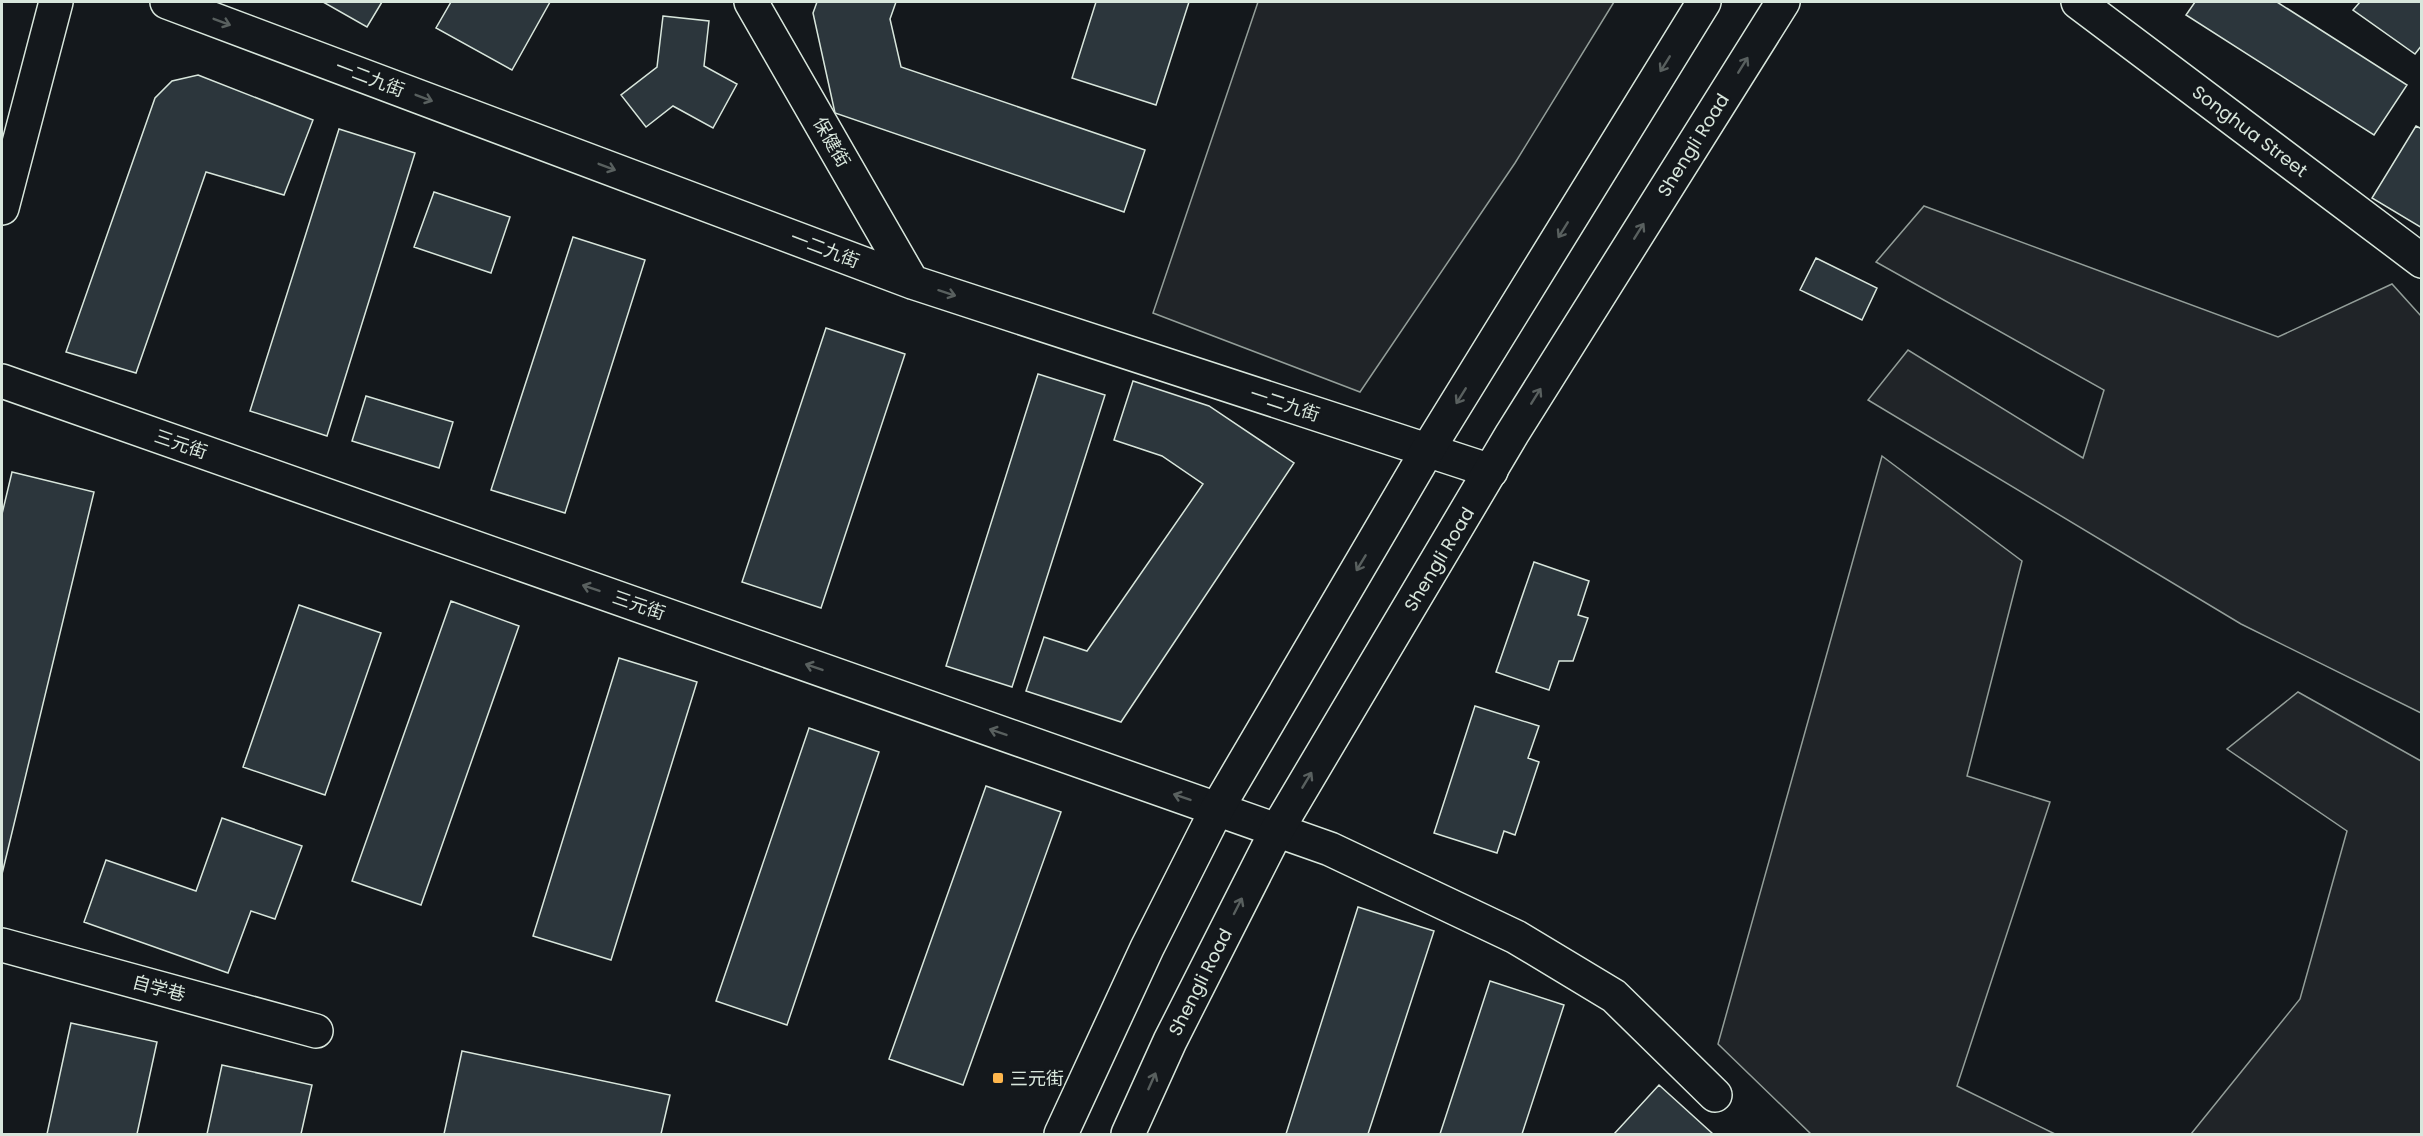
<svg xmlns="http://www.w3.org/2000/svg" width="2423" height="1136" font-family="Poppins,'Noto Sans SC',sans-serif">
  <style>
    .green { fill: #202428; stroke: #939e99; stroke-width: 1.5 }
    .building { fill: #2c363c; stroke: #d8e6dc; stroke-width: 1.5 }
    .lines { fill: none; stroke-linecap: round; stroke-linejoin: round }
    .minor-casing { stroke: #d8e6dc; stroke-width: 36 }
    .major-casing { stroke: #d8e6dc; stroke-width: 36 }
    .minor { stroke: #14181c; stroke-width: 33 }
    .major { stroke: #14181c; stroke-width: 33 }
    .oneway { stroke: #59605f }
    .poi-dot { fill: #ffb74d; stroke: #14181c; stroke-width: 2 }
    .labels { text-anchor: middle; dominant-baseline: central; stroke-width: 4.5; stroke-linejoin: round; paint-order: stroke }
    .street-label { font-size: 18px; fill: #d8e6dc; stroke: #14181c }
    .poi-label { font-size: 18px; fill: #d8e6dc; stroke: #14181c; text-anchor: start }
  </style>
  <rect width="100%" height="100%" fill="#14181c"/>
  <path class="green" d="M 1258,2 L 1614,2 L 1515,163 L 1360,392 L 1153,313 Z
    M 1924,206 L 2278,337 L 2392,284 L 2421,316 L 2421,713 L 2241,624 L 1868,400 L 1908,350 L 2083,458 L 2104,390 L 1876,262 Z
    M 1882,456 L 2022,561 L 1967,776 L 2050,802 L 1957,1086 L 2055,1134 L 1811,1134 L 1718,1044 Z
    M 2298,692 L 2421,761 L 2421,1134 L 2191,1134 L 2300,999 L 2347,831 L 2227,749 Z"/>
  <path class="building" d="M 323,2 L 382,2 L 367,27 Z
    M 451,2 L 550,2 L 512,70 L 436,28 Z
    M 817,2 L 896,2 L 890,19 L 901,67 L 1145,150 L 1124,212 L 835,113 L 813,13 Z
    M 1096,2 L 1189,2 L 1156,105 L 1072,78 Z
    M 2195,2 L 2277,2 L 2407,85 L 2374,135 L 2186,15 Z
    M 2360,2 L 2422,2 L 2422,45 L 2415,54 L 2353,10 Z
    M 663,16 L 709,21 L 704,66 L 737,84 L 713,128 L 673,106 L 646,127 L 621,95 L 657,67 Z
    M 198,75 L 313,120 L 284,195 L 206,172 L 136,373 L 66,352 L 155,98 L 172,81 Z
    M 2416,126 L 2422,129 L 2422,228 L 2372,198 Z
    M 339,129 L 415,153 L 327,436 L 250,411 Z
    M 434,192 L 510,217 L 491,273 L 414,247 Z
    M 573,237 L 645,260 L 565,513 L 491,490 Z
    M 1816,258 L 1877,288 L 1862,320 L 1800,290 Z
    M 826,328 L 905,354 L 821,608 L 742,582 Z
    M 1038,374 L 1105,395 L 1012,687 L 946,666 Z
    M 1133,381 L 1209,406 L 1294,463 L 1121,722 L 1026,691 L 1044,637 L 1087,651 L 1203,484 L 1162,456 L 1114,440 Z
    M 366,396 L 453,422 L 439,468 L 352,441 Z
    M 12,472 L 94,492 L 2,874 L 2,514 Z
    M 1534,562 L 1589,581 L 1578,615 L 1588,618 L 1573,661 L 1559,661 L 1549,690 L 1496,672 Z
    M 451,601 L 519,626 L 421,905 L 352,881 Z
    M 299,605 L 381,633 L 325,795 L 243,767 Z
    M 619,658 L 697,682 L 611,960 L 533,936 Z
    M 1475,706 L 1539,726 L 1528,758 L 1539,762 L 1515,835 L 1504,831 L 1497,853 L 1434,833 Z
    M 809,728 L 879,752 L 787,1025 L 716,1001 Z
    M 986,786 L 1061,812 L 963,1085 L 889,1059 Z
    M 222,818 L 302,846 L 275,919 L 251,911 L 228,973 L 84,922 L 106,860 L 196,891 Z
    M 1358,907 L 1434,931 L 1368,1134 L 1286,1134 Z
    M 1490,981 L 1564,1005 L 1522,1134 L 1440,1134 Z
    M 71,1023 L 157,1042 L 137,1134 L 47,1134 Z
    M 462,1051 L 670,1095 L 661,1134 L 444,1134 Z
    M 222,1065 L 312,1085 L 301,1134 L 207,1134 Z
    M 1659,1085 L 1713,1134 L 1614,1134 Z"/>
  <g class="lines">
    <g class="minor-casing">
      <path id="minor" d="M 167,2 L 912,282 L 1491,471
        M 751,2 L 912,282
        M 2078,2 L 2422,261
        M 2,381 L 1330,849 L 1516,937 L 1614,996 L 1715,1095
        M 2,945 L 316,1031"/>
    </g>
    <g class="major-casing">
      <path id="major" d="M 2,208 L 56,2
        M 1061,1134 L 1147,948 L 1217,809 L 1427,451 L 1704,2
        M 1128,1134 L 1170,1041 L 1277,830 L 1512,434 L 1783,2"/>
    </g>
    <use href="#minor" class="minor"/>
    <use href="#major" class="major"/>
  </g>
  <defs><path id="oneway-shaft" d="M-6 0H5M1.5-3L5.5 0L1.5 3" fill="none" stroke-width="1.6" stroke-linecap="round" stroke-linejoin="round" transform="scale(1.5)"/></defs>
  <g class="oneway">
    <use href="#oneway-shaft" transform="translate(222 22) rotate(21)"/>
    <use href="#oneway-shaft" transform="translate(1665 64) rotate(122)"/>
    <use href="#oneway-shaft" transform="translate(1743 65) rotate(-58)"/>
    <use href="#oneway-shaft" transform="translate(424 98) rotate(21)"/>
    <use href="#oneway-shaft" transform="translate(607 167) rotate(21)"/>
    <use href="#oneway-shaft" transform="translate(1563 230) rotate(122)"/>
    <use href="#oneway-shaft" transform="translate(1639 231) rotate(-58)"/>
    <use href="#oneway-shaft" transform="translate(947 293) rotate(18)"/>
    <use href="#oneway-shaft" transform="translate(1461 396) rotate(122)"/>
    <use href="#oneway-shaft" transform="translate(1536 396) rotate(-58)"/>
    <use href="#oneway-shaft" transform="translate(1361 563) rotate(121)"/>
    <use href="#oneway-shaft" transform="translate(591 588) rotate(-161)"/>
    <use href="#oneway-shaft" transform="translate(814 667) rotate(-161)"/>
    <use href="#oneway-shaft" transform="translate(998 732) rotate(-161)"/>
    <use href="#oneway-shaft" transform="translate(1307 780) rotate(-59)"/>
    <use href="#oneway-shaft" transform="translate(1182 797) rotate(-161)"/>
    <use href="#oneway-shaft" transform="translate(1238 906) rotate(-63)"/>
    <use href="#oneway-shaft" transform="translate(1152 1081) rotate(-66)"/>
  </g>
  <rect class="poi-dot" x="992" y="1072" width="12" height="12" rx="3"/>
  <g class="labels">
    <g class="street-label">
      <text transform="translate(370 78) rotate(21)">一二九街</text>
      <text transform="translate(2250 131) rotate(37)">Songhua Street</text>
      <text transform="translate(832 142) rotate(60)">保健街</text>
      <text transform="translate(1693 145) rotate(-58)">Shengli Road</text>
      <text transform="translate(825 249) rotate(21)">一二九街</text>
      <text transform="translate(1285 404) rotate(18)">一二九街</text>
      <text transform="translate(181 444) rotate(19)">三元街</text>
      <text transform="translate(1439 559) rotate(-59)">Shengli Road</text>
      <text transform="translate(639 605) rotate(19)">三元街</text>
      <text transform="translate(1200 982) rotate(-63)">Shengli Road</text>
      <text transform="translate(159 988) rotate(15)">自学巷</text>
    </g>
    <g class="poi-label">
      <text x="1010" y="1078">三元街</text>
    </g>
  </g>
  <rect width="2423" height="1136" fill="none" stroke="#d8e6dc" stroke-width="6"/>
</svg>
